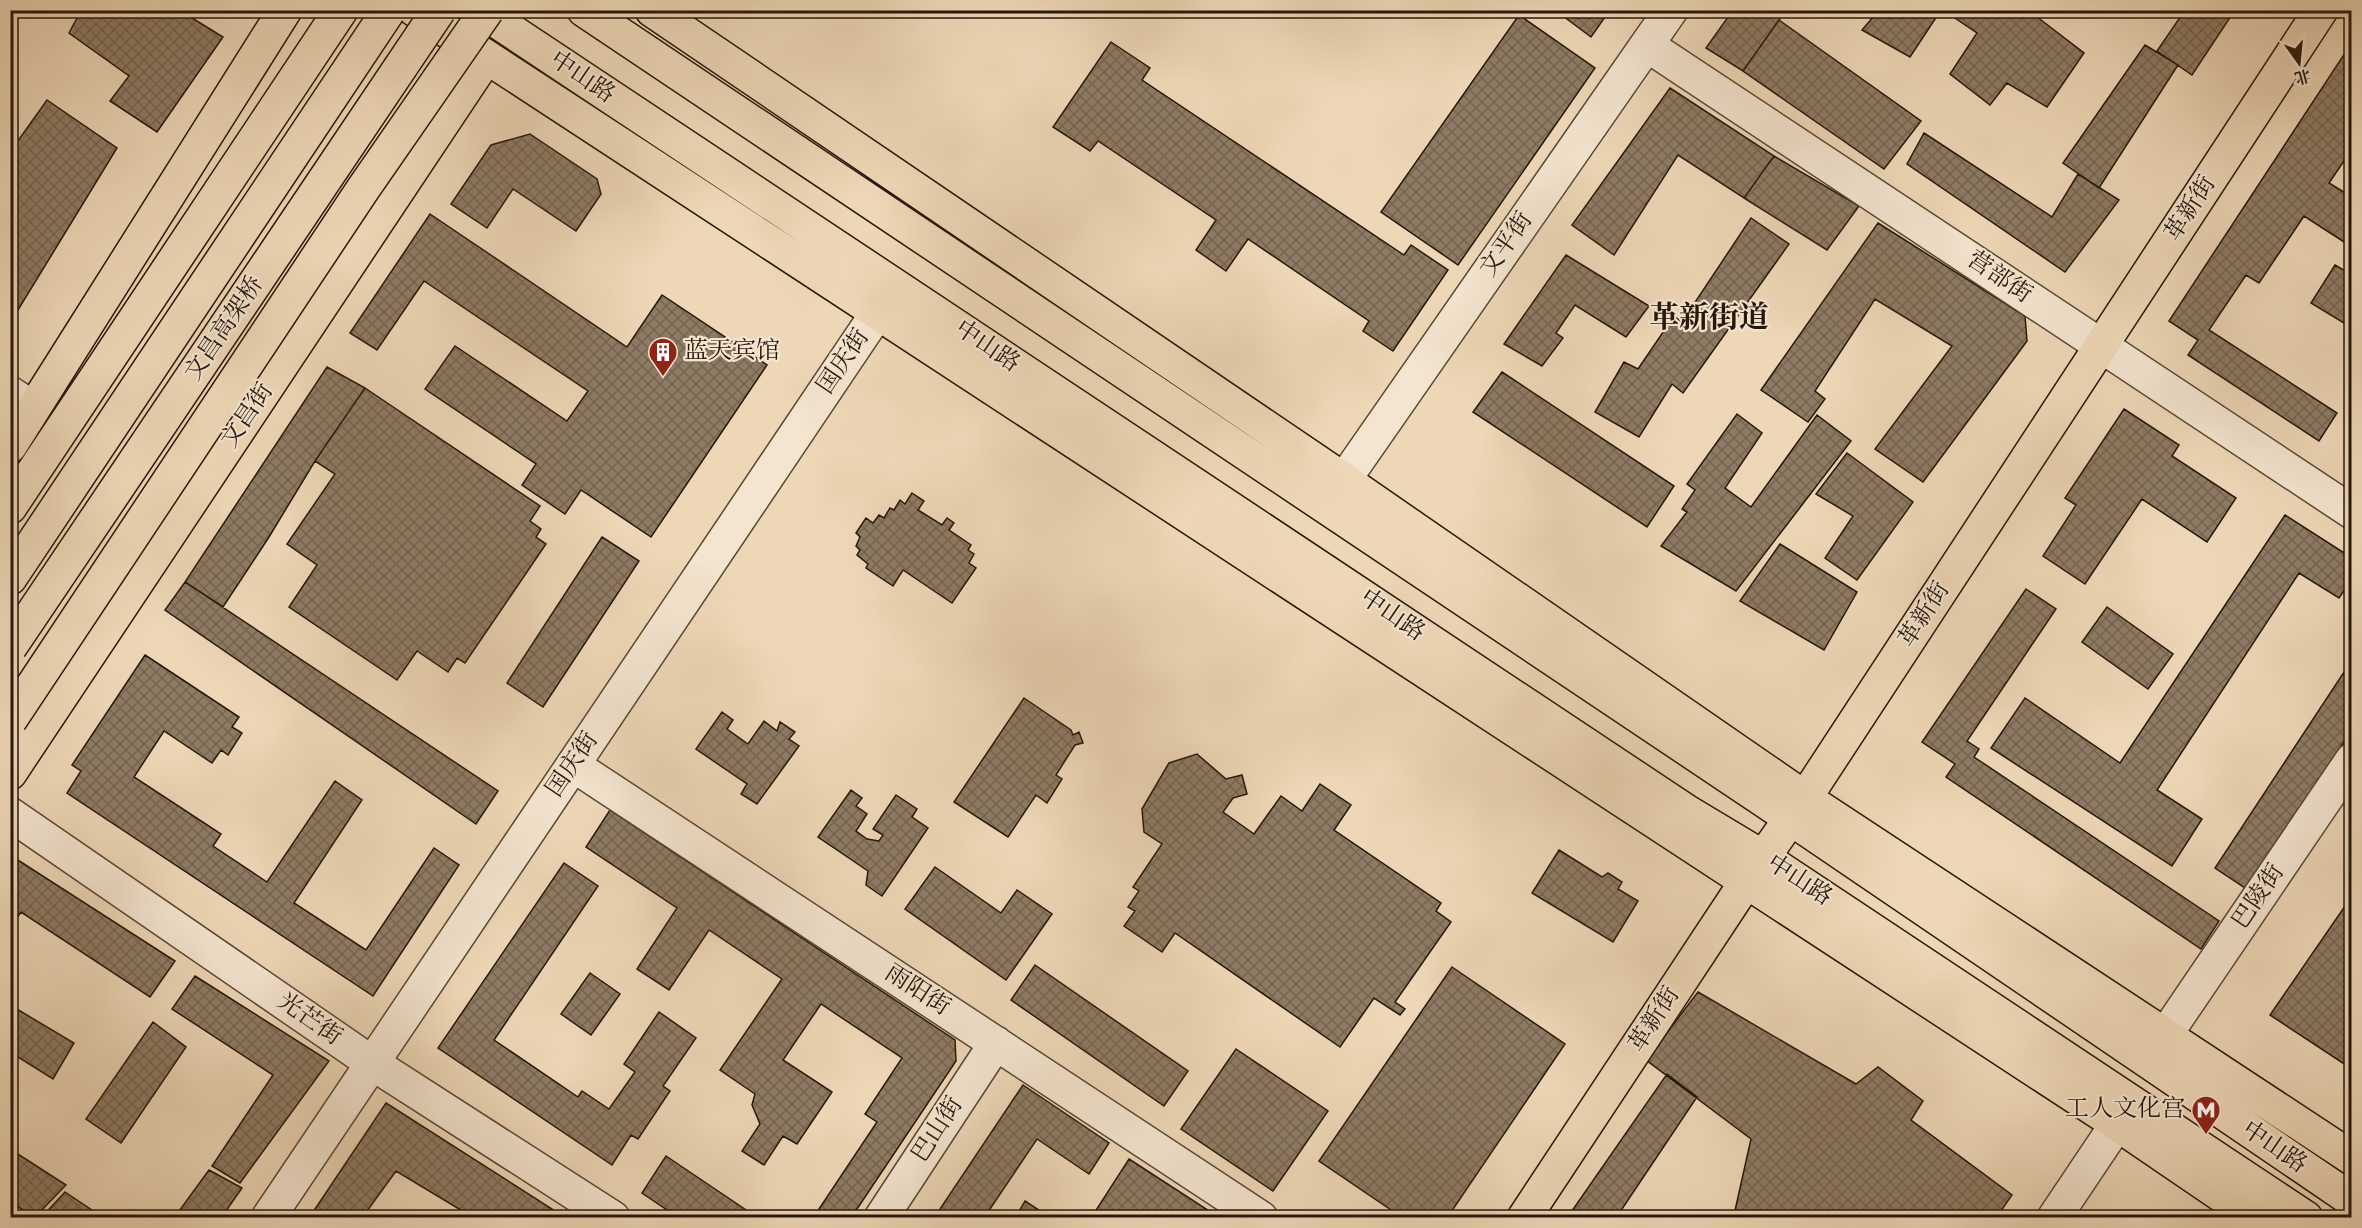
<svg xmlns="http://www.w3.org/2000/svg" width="2362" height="1228" font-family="Vollkorn,'Noto Serif SC',serif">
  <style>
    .building { fill: url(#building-cross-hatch); stroke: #26170a; stroke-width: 1.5 }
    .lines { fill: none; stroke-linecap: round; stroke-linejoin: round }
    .minor-casing { stroke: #584735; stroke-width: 36 }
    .major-casing { stroke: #26170a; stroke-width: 36 }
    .highway-casing { stroke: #26170a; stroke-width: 36 }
    .minor { stroke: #f4e5d0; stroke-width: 33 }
    .major { stroke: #eed7b7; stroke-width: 33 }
    .highway { stroke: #eed7b7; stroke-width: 33 }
    .highway-bridge-casing { stroke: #26170a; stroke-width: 36; stroke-linecap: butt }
    .highway-bridge { stroke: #eed7b7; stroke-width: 33 }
    .labels { text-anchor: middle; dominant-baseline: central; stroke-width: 4.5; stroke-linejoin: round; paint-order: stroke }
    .street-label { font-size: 24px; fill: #26170a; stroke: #f4e5d0 }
    .poi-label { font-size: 24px; fill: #26170a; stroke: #f4e5d0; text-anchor: start }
    .district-label { font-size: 30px; font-weight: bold; fill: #26170a; stroke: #f4e5d0 }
  </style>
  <defs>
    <pattern id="building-cross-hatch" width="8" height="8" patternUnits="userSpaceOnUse" patternTransform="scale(1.5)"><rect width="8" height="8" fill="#8e7b64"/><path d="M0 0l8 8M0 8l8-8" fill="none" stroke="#746451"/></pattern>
  </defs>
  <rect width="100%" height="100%" fill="#eed7b7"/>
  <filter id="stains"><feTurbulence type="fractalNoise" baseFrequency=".00333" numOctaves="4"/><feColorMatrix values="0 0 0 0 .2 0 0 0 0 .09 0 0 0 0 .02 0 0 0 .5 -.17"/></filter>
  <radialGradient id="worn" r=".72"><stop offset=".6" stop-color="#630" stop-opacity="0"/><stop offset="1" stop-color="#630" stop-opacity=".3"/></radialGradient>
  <path class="building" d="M 67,10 L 193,10 L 192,18 L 223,37 L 157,132 L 110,101 L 129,76 L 69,33 L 77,18 Z
    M 1555,10 L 1610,10 L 1591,37 Z
    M 1733,10 L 1786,10 L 1743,71 L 1706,48 Z
    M 1879,10 L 1941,10 L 1910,57 L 1862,30 Z
    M 1943,10 L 2028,10 L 2084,53 L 2047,107 L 2007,83 L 1990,105 L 1950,74 L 1977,33 Z
    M 2185,10 L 2235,10 L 2192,75 L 2157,51 Z
    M 1519,15 L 1595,68 L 1458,265 L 1381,212 Z
    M 1779,20 L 1921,121 L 1884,169 L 1743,71 Z
    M 1111,42 L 1150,68 L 1142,80 L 1404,255 L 1411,245 L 1448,270 L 1393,351 L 1363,331 L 1369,321 L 1248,239 L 1226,271 L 1196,250 L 1216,220 L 1098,141 L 1090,151 L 1053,127 Z
    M 2145,45 L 2178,65 L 2099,188 L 2063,163 Z
    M 2345,53 L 2352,57 L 2352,149 L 2329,183 L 2352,197 L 2352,247 L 2304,216 L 2259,283 L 2246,275 L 2209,330 L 2337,413 L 2319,441 L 2188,355 L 2198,340 L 2169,321 Z
    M 1670,88 L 1774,156 L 1744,198 L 1678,155 L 1614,255 L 1572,225 Z
    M 47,100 L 117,148 L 10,323 L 10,152 Z
    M 1924,133 L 2052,217 L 2078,174 L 2119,200 L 2065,272 L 1907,164 Z
    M 530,134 L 597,179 L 601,194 L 576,231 L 513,189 L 487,228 L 451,204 L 491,145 Z
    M 1774,156 L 1859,206 L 1827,250 L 1744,198 Z
    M 430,214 L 627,347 L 662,295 L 767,365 L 651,537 L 581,490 L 565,514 L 522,485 L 536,464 L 425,389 L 455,346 L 567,421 L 588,391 L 424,281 L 377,350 L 350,333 Z
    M 1751,218 L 1789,244 L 1683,393 L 1672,384 L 1639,437 L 1595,412 L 1624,362 L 1638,369 L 1674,316 L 1682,322 Z
    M 1878,223 L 2025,316 L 2027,341 L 1923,482 L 1875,449 L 1952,346 L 1875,299 L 1815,391 L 1825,399 L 1808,422 L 1761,390 Z
    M 1566,255 L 1649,306 L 1626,337 L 1575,305 L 1556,333 L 1563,338 L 1542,366 L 1504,344 Z
    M 2335,265 L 2352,275 L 2352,328 L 2311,303 Z
    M 327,367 L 365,388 L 315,461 L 269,537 L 223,607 L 185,582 Z
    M 1502,372 L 1674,486 L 1647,527 L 1473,412 Z
    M 365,388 L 540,506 L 530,521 L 541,529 L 536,537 L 546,544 L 465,663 L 457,658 L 448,672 L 417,651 L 397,680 L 289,607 L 317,565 L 287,544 L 335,474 L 315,461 Z
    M 2124,409 L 2179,445 L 2172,456 L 2236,498 L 2207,542 L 2142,499 L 2085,584 L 2043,556 L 2076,505 L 2065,498 Z
    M 1737,414 L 1762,433 L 1725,488 L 1751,507 L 1817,415 L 1851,441 L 1736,591 L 1661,546 L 1687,512 L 1682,509 L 1695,490 L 1687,484 Z
    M 1847,453 L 1913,502 L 1857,580 L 1825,558 L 1853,516 L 1816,494 Z
    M 912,493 L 924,501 L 918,510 L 942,525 L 947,518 L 954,523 L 949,530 L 971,545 L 968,550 L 974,554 L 969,563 L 976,568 L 952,603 L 903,570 L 893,586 L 866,568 L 868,564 L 857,555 L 860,550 L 856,546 L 860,537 L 856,533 L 866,518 L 873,523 L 879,515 L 884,518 L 890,508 L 894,510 L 900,500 L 905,504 Z
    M 2285,515 L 2352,558 L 2352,579 L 2339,598 L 2299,573 L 2157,790 L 2202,819 L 2172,866 L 1991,748 L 2025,698 L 2120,763 Z
    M 602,537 L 639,561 L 543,707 L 507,683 Z
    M 1780,544 L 1857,592 L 1824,650 L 1740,601 Z
    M 185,582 L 498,791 L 476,824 L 165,610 Z
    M 2026,589 L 2056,609 L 1967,741 L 1979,749 L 1974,757 L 2219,921 L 2201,949 L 1946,777 L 1955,764 L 1922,742 Z
    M 2107,607 L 2173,654 L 2148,689 L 2082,642 Z
    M 145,655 L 239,717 L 232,727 L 242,733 L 228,755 L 221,750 L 212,763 L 164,731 L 134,777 L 221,834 L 213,846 L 267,882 L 335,781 L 362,800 L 294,903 L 366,950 L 434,848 L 459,865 L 373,996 L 67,793 L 81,771 L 72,765 Z
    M 2352,660 L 2352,730 L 2245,888 L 2215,868 Z
    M 1024,698 L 1071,730 L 1073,735 L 1079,732 L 1083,743 L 1075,745 L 1056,775 L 1062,779 L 1047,803 L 1036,795 L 1008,837 L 954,802 Z
    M 722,712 L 733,720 L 727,729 L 748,744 L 764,721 L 777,731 L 780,722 L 795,732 L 789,739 L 799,746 L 757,804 L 741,794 L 747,784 L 696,749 Z
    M 1197,754 L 1226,779 L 1242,775 L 1247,794 L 1233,798 L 1223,812 L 1254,834 L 1281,796 L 1302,811 L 1320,784 L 1351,805 L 1334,830 L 1441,903 L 1436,911 L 1451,922 L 1395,1002 L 1405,1009 L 1400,1015 L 1374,998 L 1340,1047 L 1175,933 L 1162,952 L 1124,926 L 1135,911 L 1128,907 L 1139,891 L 1133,887 L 1162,844 L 1144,832 L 1142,809 L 1169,763 Z
    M 851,790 L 862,798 L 856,806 L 867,814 L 856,831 L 867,839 L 879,841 L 883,835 L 873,829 L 896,795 L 917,809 L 912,817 L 928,828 L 882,896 L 866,885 L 868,871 L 818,837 Z
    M 610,810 L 955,1040 L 956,1061 L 851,1218 L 813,1218 L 877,1122 L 865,1114 L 902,1058 L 821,1004 L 783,1060 L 832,1092 L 797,1144 L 783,1136 L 764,1165 L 742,1151 L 760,1124 L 752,1105 L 755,1094 L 720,1070 L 782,979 L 709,930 L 669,990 L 637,969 L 677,908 L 586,847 Z
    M 1559,850 L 1602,877 L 1608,873 L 1622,882 L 1618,889 L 1638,901 L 1613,942 L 1532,893 Z
    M 10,855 L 175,961 L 150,997 L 21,912 L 10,928 Z
    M 564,863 L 598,886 L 494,1040 L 578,1097 L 582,1091 L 609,1109 L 635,1072 L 624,1064 L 659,1012 L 696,1038 L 663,1086 L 670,1091 L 638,1139 L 631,1135 L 612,1165 L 438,1048 Z
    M 935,867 L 1001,913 L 1017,890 L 1052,914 L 1006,980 L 905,909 Z
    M 2352,896 L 2352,1069 L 2270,1015 Z
    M 1035,965 L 1188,1071 L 1164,1106 L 1011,1000 Z
    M 1452,967 L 1565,1044 L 1447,1218 L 1403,1218 L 1319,1161 Z
    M 590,973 L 620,994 L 591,1035 L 561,1014 Z
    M 195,976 L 329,1061 L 240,1183 L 212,1166 L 273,1075 L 172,1009 Z
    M 1698,992 L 1856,1084 L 1878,1067 L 1923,1101 L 1911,1120 L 2012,1195 L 1996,1218 L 1738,1218 L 1734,1215 L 1751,1139 L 1646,1060 Z
    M 10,1005 L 74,1043 L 53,1079 L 10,1052 Z
    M 153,1022 L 186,1047 L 121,1143 L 86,1119 Z
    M 1236,1049 L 1328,1111 L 1273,1191 L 1181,1129 Z
    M 1667,1074 L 1697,1097 L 1616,1218 L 1567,1218 Z
    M 1023,1085 L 1109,1143 L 1089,1174 L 1037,1139 L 984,1218 L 934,1218 Z
    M 386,1103 L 566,1218 L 474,1218 L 396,1171 L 362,1218 L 309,1218 Z
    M 10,1149 L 66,1185 L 35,1217 L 10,1202 Z
    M 666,1156 L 758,1218 L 679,1218 L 642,1193 Z
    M 1129,1159 L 1220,1218 L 1091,1218 Z
    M 209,1170 L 242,1188 L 221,1218 L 174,1218 Z
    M 65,1192 L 104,1218 L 41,1218 Z
    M 1025,1201 L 1051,1218 L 1015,1218 Z"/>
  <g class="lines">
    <g class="minor-casing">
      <path id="minor" d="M 1647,45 L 2352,512
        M 10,393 L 33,408
        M 1344,480 L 1671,10
        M 573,765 L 1261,1218
        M 10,814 L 372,1063 L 613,1218
        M 2166,1034 L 2352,760
        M 268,1218 L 878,312
        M 881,1218 L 996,1043
        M 2054,1218 L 2117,1124"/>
    </g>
    <g class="major-casing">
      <path id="major" d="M 415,10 L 2117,1124 L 2255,1218
        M 480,10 L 1689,813 L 1764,858 L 2306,1218
        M 584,10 L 1771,805 L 2352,1200
        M 652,10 L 1344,480 L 1805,798 L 2352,1158
        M 1524,1218 L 1746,882 L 1805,798 L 2321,10"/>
    </g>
    <g class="highway-casing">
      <path id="highway" d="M 10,446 L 285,10
        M 10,507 L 341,10
        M 10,578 L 389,10
        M 10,773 L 486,58"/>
    </g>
    <use href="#minor" class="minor"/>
    <use href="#major" class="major"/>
    <use href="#highway" class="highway"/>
    <g class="highway-bridge-casing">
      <path id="highway-bridge" d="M 10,647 L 439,10
        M 10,720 L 363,189 L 487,10"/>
    </g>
    <use href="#highway-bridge" class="highway-bridge"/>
  </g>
  <defs>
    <g id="building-pin" transform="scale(1.5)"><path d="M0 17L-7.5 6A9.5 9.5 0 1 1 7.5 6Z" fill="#8f2418" stroke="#f4e5d0"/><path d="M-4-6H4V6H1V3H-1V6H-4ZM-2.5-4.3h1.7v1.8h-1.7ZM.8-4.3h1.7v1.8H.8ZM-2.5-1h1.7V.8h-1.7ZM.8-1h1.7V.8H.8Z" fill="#fff"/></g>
    <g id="metro-pin" transform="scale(1.5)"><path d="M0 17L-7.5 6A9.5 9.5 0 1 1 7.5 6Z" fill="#8f2418" stroke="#f4e5d0"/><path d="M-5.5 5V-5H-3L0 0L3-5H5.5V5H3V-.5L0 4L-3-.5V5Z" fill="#fff"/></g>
  </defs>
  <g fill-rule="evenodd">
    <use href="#building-pin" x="663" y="352"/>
    <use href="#metro-pin" x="2206" y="1110"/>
  </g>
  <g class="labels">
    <g class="street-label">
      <text transform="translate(582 78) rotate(34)">中山路</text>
      <text transform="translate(2191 209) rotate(-57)">革新街</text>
      <text transform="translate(1507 245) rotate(-55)">文平街</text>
      <text transform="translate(1999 278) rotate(34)">营部街</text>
      <text transform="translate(225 329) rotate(-56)">文昌高架桥</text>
      <text transform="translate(987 347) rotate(34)">中山路</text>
      <text transform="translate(844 362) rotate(-56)">国庆街</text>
      <text transform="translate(248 416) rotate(-56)">文昌街</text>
      <text transform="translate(1925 615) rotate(-57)">革新街</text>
      <text transform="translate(1392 616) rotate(34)">中山路</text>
      <text transform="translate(573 765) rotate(-56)">国庆街</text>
      <text transform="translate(1799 881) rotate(33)">中山路</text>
      <text transform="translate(2259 897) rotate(-56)">巴陵街</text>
      <text transform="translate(917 991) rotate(33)">雨阳街</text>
      <text transform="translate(309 1020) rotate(35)">光芒街</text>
      <text transform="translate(1655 1020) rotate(-57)">革新街</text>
      <text transform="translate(938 1130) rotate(-57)">巴山街</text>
      <text transform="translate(2274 1148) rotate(34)">中山路</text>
    </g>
    <g class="poi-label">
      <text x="684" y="352">蓝天宾馆</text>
      <text x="2185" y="1110" text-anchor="end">工人文化宫</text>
    </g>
    <g class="district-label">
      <text x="1709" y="319">革新街道</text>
    </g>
  </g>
  <rect width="2362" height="1228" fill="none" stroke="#eed7b7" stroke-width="36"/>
  <rect x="12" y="12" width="2338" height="1204" fill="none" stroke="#26170a" stroke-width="3"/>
  <rect x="18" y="18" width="2326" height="1192" fill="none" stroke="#26170a" stroke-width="1.5"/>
  <g transform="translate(2299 63) rotate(165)" stroke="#f4e5d0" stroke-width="4.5" paint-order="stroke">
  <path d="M0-4.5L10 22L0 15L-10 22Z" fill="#26170a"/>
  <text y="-9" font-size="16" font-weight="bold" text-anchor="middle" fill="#26170a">北</text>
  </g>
  <rect width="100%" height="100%" filter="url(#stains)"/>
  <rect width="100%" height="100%" fill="url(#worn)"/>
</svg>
